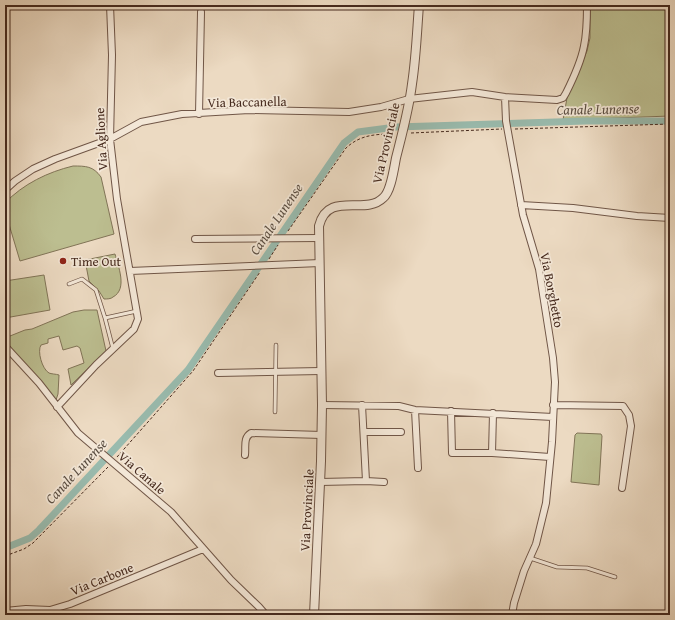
<svg xmlns="http://www.w3.org/2000/svg" width="675" height="620" font-family="'Gentium Book Plus',serif">
  <style>
    .green { fill: #bcbe90; stroke: #817457 }
    .lines { fill: none; stroke-linecap: round; stroke-linejoin: round }
    .canal { stroke: #99bbae; stroke-width: 7 }
    .service-casing { stroke: #705647; stroke-width: 4.5 }
    .minor-casing { stroke: #705647; stroke-width: 8 }
    .tertiary-casing { stroke: #705647; stroke-width: 10 }
    .path { stroke: #462a1e; stroke-width: 1; stroke-dasharray: 3 2; stroke-linecap: butt }
    .service { stroke: #f3e7d7; stroke-width: 3 }
    .minor { stroke: #f3e7d7; stroke-width: 6 }
    .tertiary { stroke: #f3e7d7; stroke-width: 8 }
    .poi-dot { fill: #8f2418; stroke: #f3e7d7; stroke-width: 1.5 }
    .labels { text-anchor: middle; dominant-baseline: central; stroke-width: 3.5; stroke-linejoin: round; paint-order: stroke }
    .street-label { font-size: 13px; fill: #462a1e; stroke: #f3e7d7 }
    .poi-label { font-size: 13px; fill: #462a1e; stroke: #f3e7d7; text-anchor: start }
    .water-label { font-size: 14px; font-style: italic; fill: #5b4e42; stroke: #f3e7d7 }
  </style>
  <rect width="100%" height="100%" fill="#ecdac2"/>
  <filter id="stains"><feTurbulence type="fractalNoise" baseFrequency=".005" numOctaves="4"/><feColorMatrix values="0 0 0 0 .2 0 0 0 0 .09 0 0 0 0 .02 0 0 0 .5 -.17"/></filter>
  <radialGradient id="worn" r=".72"><stop offset=".6" stop-color="#630" stop-opacity="0"/><stop offset="1" stop-color="#630" stop-opacity=".3"/></radialGradient>
  <path class="green" d="M 590,5 L 670,5 L 670,116 L 563,120 L 567,98 L 587,51 L 590,38 Z
    M 73,166 C 86,166 93,166 101,177 L 114,234 L 20,261 L 5,211 L 5,203 C 23,184 48,172 73,166 Z
    M 115,254 C 118,266 128,289 113,297 C 111,299 107,299 104,299 L 99,291 L 89,281 L 85,260 Z
    M 44,275 L 50,310 L 5,318 L 5,281 Z
    M 84,310 L 97,310 L 106,351 L 71,385 L 68,369 L 84,363 L 80,348 L 77,346 L 63,350 L 59,336 L 48,339 L 48,343 L 41,345 C 37,351 42,369 49,373 C 51,374 56,374 59,375 L 58,394 L 56,400 L 5,342 L 5,338 L 25,330 L 32,329 L 73,312 Z
    M 577,433 L 601,434 L 602,436 L 599,485 L 571,482 L 575,435 Z"/>
  <g class="lines">
    <path class="canal" d="M 5,548 L 30,538 L 39,530 L 188,370 L 344,143 L 358,132 L 396,127 L 586,121 L 670,121"/>
    <g class="service-casing">
      <path id="service" d="M 69,284 L 82,279 L 96,290 L 105,318
        M 113,349 L 105,318 L 137,311
        M 275,412 L 276,345
        M 530,558 L 557,567 L 587,568 L 615,577"/>
    </g>
    <g class="minor-casing">
      <path id="minor" d="M 505,97 L 506,121 L 523,215 L 539,269 L 553,358 L 555,382 L 552,442 L 546,503 L 536,544 L 524,571 L 514,603 L 512,615
        M 199,114 L 201,12
        M 5,190 L 15,181 L 33,169 L 55,159 L 110,139 L 141,122 L 182,114 L 249,110 L 349,112 L 381,107 L 409,99 L 472,92 L 505,97 L 557,100 L 563,98 L 566,93 C 573,79 581,62 584,46 C 587,32 587,19 587,5
        M 521,205 L 573,208 L 637,216 L 670,218
        M 195,239 L 319,238
        M 130,271 L 320,263
        M 5,346 L 39,383 L 78,433 L 171,512 L 231,580 L 259,607 L 266,615
        M 218,373 L 321,371
        M 322,405 L 399,406 L 415,410 L 553,417
        M 553,405 L 623,406 L 629,415 L 631,426 L 622,488
        M 57,407 L 96,365 L 134,329 L 138,319 L 117,199 L 110,139 L 112,55 L 110,5
        M 415,410 L 418,468
        M 451,411 L 452,453 L 492,453 L 493,413
        M 364,432 L 401,432
        M 492,453 L 550,457
        M 245,455 C 246,446 243,438 251,433 L 322,435
        M 366,481 L 384,482
        M 320,482 L 366,481 L 362,405
        M 5,611 L 26,609 L 50,610 L 70,604 L 203,549"/>
    </g>
    <g class="tertiary-casing">
      <path id="tertiary" d="M 314,615 L 321,461 L 322,405 L 319,226 C 328,190 365,216 383,198 C 391,192 394,168 396,158 C 402,134 409,109 412,84 C 416,58 417,31 419,5"/>
    </g>
    <path class="path" d="M 515,129 L 670,124
      M 411,133 L 502,129
      M 288,231 L 346,148 C 360,135 375,134 394,134
      M 269,259 L 278,245
      M 117,457 L 193,371 L 260,272
      M 5,556 L 24,549 L 33,543 L 108,467"/>
    <use href="#service" class="service"/>
    <use href="#minor" class="minor"/>
    <use href="#tertiary" class="tertiary"/>
  </g>
  <circle class="poi-dot" cx="63" cy="261" r="4"/>
  <g class="labels">
    <g class="street-label">
      <text transform="translate(247 102) rotate(-1)">Via Baccanella</text>
      <text transform="translate(101 139) rotate(-93)">Via Aglione</text>
      <text transform="translate(386 143) rotate(-77)">Via Provinciale</text>
      <text transform="translate(552 290) rotate(79)">Via Borghetto</text>
      <text transform="translate(142 473) rotate(41)">Via Canale</text>
      <text transform="translate(307 510) rotate(-87)">Via Provinciale</text>
      <text transform="translate(102 579) rotate(-22)">Via Carbone</text>
    </g>
    <g class="poi-label">
      <text x="71" y="261">Time Out</text>
    </g>
    <g class="water-label">
      <text transform="translate(598 109) rotate(-1)">Canale Lunense</text>
      <text transform="translate(276 219) rotate(-56)">Canale Lunense</text>
      <text transform="translate(76 471) rotate(-47)">Canale Lunense</text>
    </g>
  </g>
  <rect width="675" height="620" fill="none" stroke="#ecdac2" stroke-width="20"/>
  <rect x="6" y="6" width="663" height="608" fill="none" stroke="#462a1e" stroke-width="2"/>
  <rect x="10" y="10" width="655" height="600" fill="none" stroke="#462a1e"/>
  <rect width="100%" height="100%" filter="url(#stains)"/>
  <rect width="100%" height="100%" fill="url(#worn)"/>
</svg>
